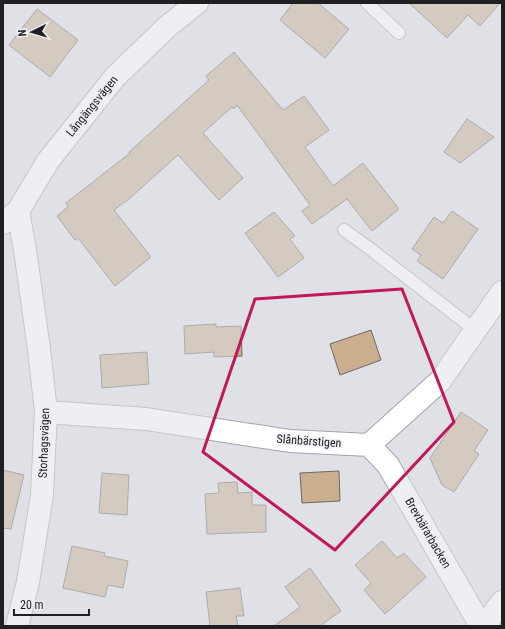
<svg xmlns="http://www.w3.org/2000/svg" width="505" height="629" font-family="'Roboto Condensed',sans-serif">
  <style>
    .building { fill: #caae8e; stroke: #6d6965 }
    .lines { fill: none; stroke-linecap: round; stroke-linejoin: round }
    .service-casing { stroke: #a2a5aa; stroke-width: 14 }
    .minor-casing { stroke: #a2a5aa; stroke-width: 24 }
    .service { stroke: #fff; stroke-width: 12 }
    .minor { stroke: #fff; stroke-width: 22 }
    .marked { fill: none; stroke: #c2185b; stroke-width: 3; stroke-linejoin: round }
    .labels { text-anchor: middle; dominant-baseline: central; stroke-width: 3; stroke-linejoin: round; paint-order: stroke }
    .street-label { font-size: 12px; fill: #1f2022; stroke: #eceff4 }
  </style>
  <rect width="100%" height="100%" fill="#dfe1e7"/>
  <path class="building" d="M 293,3 L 318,3 L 349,29 L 325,58 L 280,20 Z
    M 409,3 L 500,3 L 480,26 L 468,15 L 447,38 Z
    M 37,9 L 78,40 L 50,77 L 9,45 Z
    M 234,52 L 283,110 L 304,96 L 329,130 L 305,147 L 333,186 L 363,163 L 399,209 L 372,231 L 347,199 L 312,224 L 302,211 L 310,205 L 237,105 L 234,109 L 232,107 L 203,133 L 243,178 L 219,200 L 178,155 L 129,199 L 114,210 L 151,257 L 115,286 L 78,238 L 75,240 L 57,216 L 68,207 L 66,203 L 130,153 L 129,152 L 209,80 L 206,76 Z
    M 467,119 L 494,137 L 460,163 L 444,152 Z
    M 452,211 L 478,229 L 443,279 L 417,261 L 421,255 L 412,249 L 434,217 L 443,223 Z
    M 274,212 L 295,236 L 290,239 L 304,258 L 278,277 L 245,233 Z
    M 216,324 L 216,327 L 241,326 L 242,356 L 214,357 L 214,352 L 185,354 L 184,326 Z
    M 371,330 L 381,360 L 340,375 L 330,344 Z
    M 147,352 L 149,384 L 102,388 L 100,355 Z
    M 461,412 L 488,430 L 474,451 L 479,454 L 454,492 L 442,485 L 430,458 Z
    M 3,470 L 24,475 L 11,529 L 3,528 Z
    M 339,471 L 340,501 L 302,503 L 300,473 Z
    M 102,473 L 129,475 L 127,515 L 99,513 Z
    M 237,482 L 238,493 L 252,492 L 252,505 L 266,505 L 266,532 L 207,534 L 205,494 L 219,493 L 218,483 Z
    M 382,541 L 397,558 L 404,553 L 426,577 L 385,614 L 364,590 L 371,583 L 355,565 Z
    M 72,546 L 105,553 L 104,556 L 128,561 L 123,588 L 108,585 L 105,597 L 63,588 Z
    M 310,568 L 341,611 L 320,626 L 274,626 L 300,607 L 285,587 Z
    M 240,588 L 244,616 L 236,616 L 238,626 L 210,626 L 206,592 Z"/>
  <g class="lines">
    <g class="service-casing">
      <path id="service" d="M 367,3 L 399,33
        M 344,230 L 369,248 L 475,330"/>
    </g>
    <g class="minor-casing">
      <path id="minor" d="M 3,223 L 18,211 L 48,161 L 115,77 L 168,26 L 197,3
        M 46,412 L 146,419 L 290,441 L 369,445 L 440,381 L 502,292
        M 369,445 L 388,465 L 481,626
        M 17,626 L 28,582 L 42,495 L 46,412 L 39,349 L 25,250 L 18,211
        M 484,626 L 502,602"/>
    </g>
    <use href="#service" class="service"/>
    <use href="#minor" class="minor"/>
  </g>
  <path d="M0 0H505V629H0ZM 402,289 L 454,422 L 335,550 L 203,452 L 255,299 Z" fill="#dfe1e7" fill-opacity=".55" fill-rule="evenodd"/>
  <path class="marked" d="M 402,289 L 454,422 L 335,550 L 203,452 L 255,299 Z"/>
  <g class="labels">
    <g class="street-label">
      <text transform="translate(92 106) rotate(-51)">Långängsvägen</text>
      <text transform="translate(309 441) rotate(4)">Slånbärstigen</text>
      <text transform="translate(44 443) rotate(-88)">Storhagsvägen</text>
      <text transform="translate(428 533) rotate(60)">Brevbärarbacken</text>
    </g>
  </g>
  <rect width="505" height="629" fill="none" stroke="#1f2022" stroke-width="8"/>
  <g transform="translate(32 32) rotate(265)" stroke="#eceff4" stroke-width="3" paint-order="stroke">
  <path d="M0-3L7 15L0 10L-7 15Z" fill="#1f2022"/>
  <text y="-6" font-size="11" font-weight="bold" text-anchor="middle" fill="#1f2022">N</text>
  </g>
  <path d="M14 609v6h75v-6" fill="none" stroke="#1f2022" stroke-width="2"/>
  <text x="20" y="609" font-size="12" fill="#1f2022" stroke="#eceff4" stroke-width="3" paint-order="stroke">20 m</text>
</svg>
